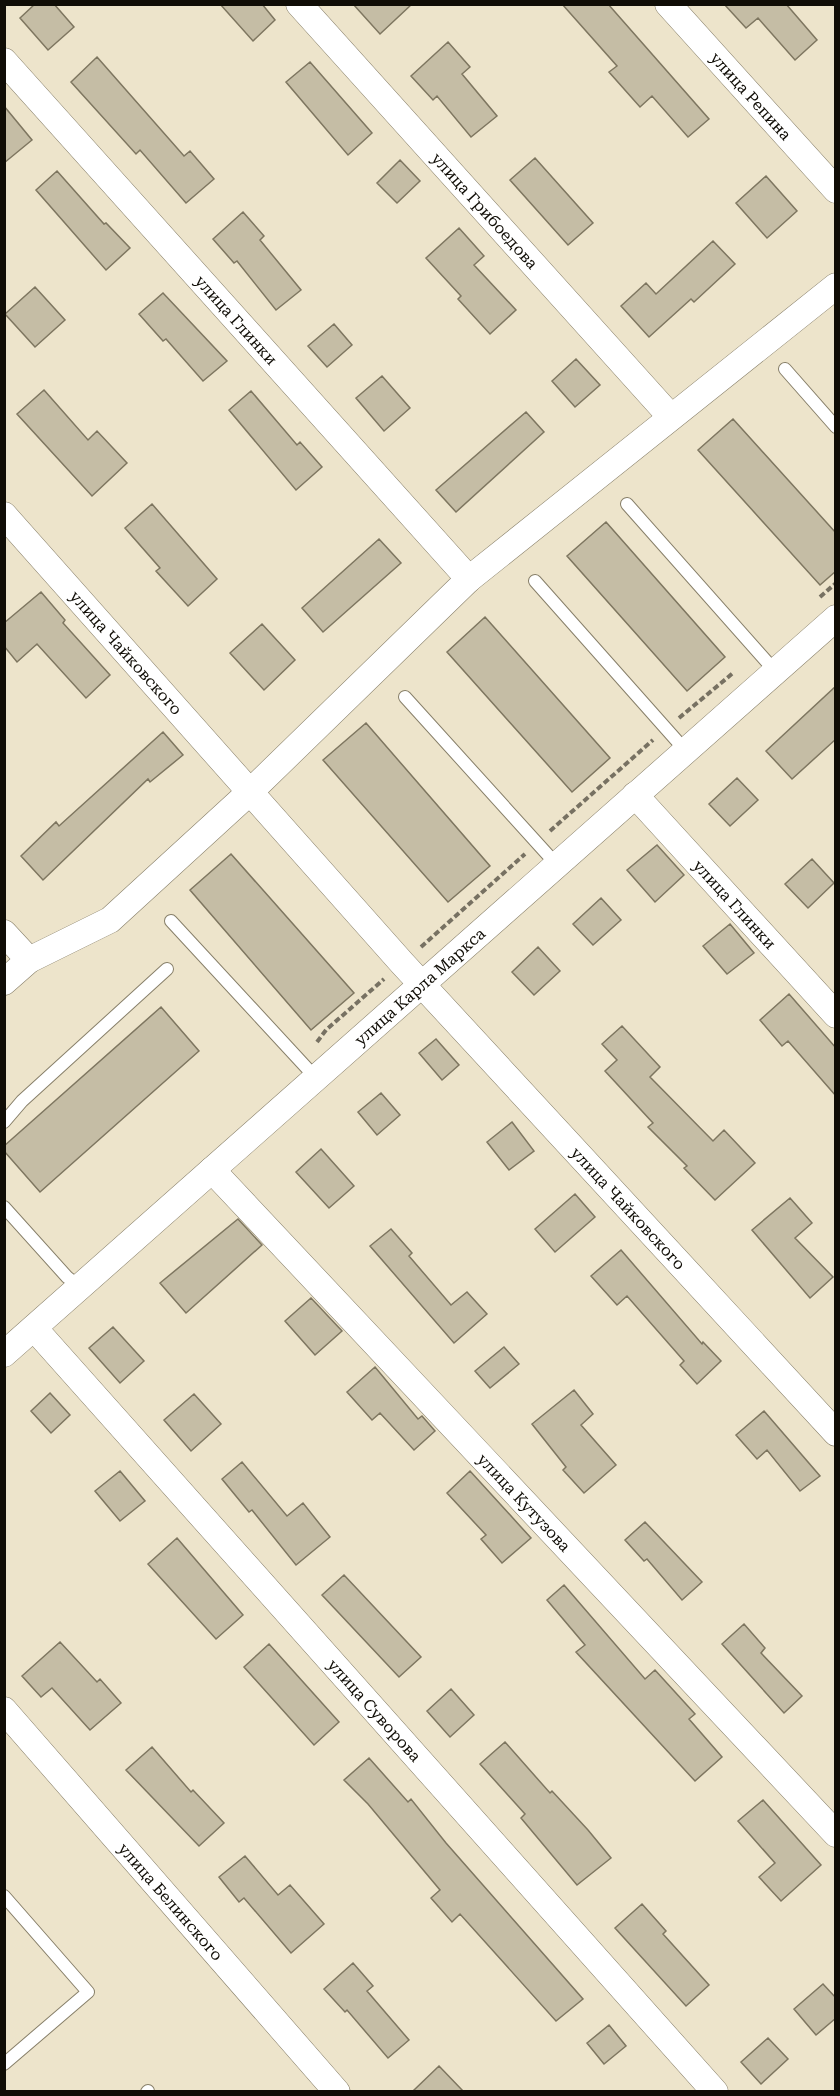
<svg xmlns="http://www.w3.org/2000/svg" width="840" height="2096" font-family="'Roboto Serif',serif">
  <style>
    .building { fill: #c5bda5; stroke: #7e7660; stroke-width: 1.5 }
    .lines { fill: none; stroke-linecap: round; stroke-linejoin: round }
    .lane-casing { stroke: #877f69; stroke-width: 14 }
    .street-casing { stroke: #877f69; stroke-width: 27 }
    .path { stroke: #777162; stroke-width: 4; stroke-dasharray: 6 3; stroke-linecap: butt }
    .lane { stroke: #fff; stroke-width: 12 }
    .street { stroke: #fff; stroke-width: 26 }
    .labels { text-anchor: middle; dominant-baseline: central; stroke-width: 5; stroke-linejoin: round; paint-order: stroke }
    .street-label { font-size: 16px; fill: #100d06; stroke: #faf1d8 }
  </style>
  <rect width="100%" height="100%" fill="#ede4cb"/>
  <path class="building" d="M 35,4 L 54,4 L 74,27 L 48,50 L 20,18 Z
    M 220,4 L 262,4 L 275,20 L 253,41 Z
    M 353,4 L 412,4 L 380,34 Z
    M 562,4 L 608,4 L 709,119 L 688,137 L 652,96 L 640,107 L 609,72 L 617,66 Z
    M 724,4 L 786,4 L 817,40 L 795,60 L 758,18 L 746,28 Z
    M 448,42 L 470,67 L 462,74 L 497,116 L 471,137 L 437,96 L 433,100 L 411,76 Z
    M 97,57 L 184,156 L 190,151 L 214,179 L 186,203 L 140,150 L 136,154 L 71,82 Z
    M 310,62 L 372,133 L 348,155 L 286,82 Z
    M 4,106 L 32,140 L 4,163 Z
    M 535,158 L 593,223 L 568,245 L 510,180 Z
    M 400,160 L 420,181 L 397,203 L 377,183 Z
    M 57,171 L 104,224 L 106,223 L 130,248 L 106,270 L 36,190 Z
    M 766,176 L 797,211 L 767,238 L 736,203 Z
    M 243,212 L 264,236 L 260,240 L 301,290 L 276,310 L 237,261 L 234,263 L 213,239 Z
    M 459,228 L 484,256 L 474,265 L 516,310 L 490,334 L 458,299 L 461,296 L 426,258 Z
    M 713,241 L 735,264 L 694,302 L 691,299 L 649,337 L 621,306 L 646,283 L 656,294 Z
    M 35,287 L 65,320 L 35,347 L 5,314 Z
    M 163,293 L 227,361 L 203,381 L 166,339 L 163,341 L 139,314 Z
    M 334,324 L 352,345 L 327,367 L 308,346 Z
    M 576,359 L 600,385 L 575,407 L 552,381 Z
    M 382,376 L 410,408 L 384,431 L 356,398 Z
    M 44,390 L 88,440 L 97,431 L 127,463 L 92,496 L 17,414 Z
    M 251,391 L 297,445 L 300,442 L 322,467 L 296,490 L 229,410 Z
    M 526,412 L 544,432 L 456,512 L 436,490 Z
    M 733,419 L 836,533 L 836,571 L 820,585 L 698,450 Z
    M 152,504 L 217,579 L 188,606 L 156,571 L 160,568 L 125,528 Z
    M 606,522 L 725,657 L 687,691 L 567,556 Z
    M 379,539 L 401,563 L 323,632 L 302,608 Z
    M 41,592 L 65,620 L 63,623 L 110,675 L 86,698 L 37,644 L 17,662 L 4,646 L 4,623 Z
    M 485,617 L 610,758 L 572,792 L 447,652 Z
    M 262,624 L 295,660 L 264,690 L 230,653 Z
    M 836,686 L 836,739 L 792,779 L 766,751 Z
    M 366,723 L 490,866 L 448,902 L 323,760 Z
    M 163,732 L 183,755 L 150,782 L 148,779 L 43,880 L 21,856 L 56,822 L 59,826 Z
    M 737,778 L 758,800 L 730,826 L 709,804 Z
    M 657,845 L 684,875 L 655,902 L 627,870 Z
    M 231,854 L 354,993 L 311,1030 L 190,890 Z
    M 812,859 L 834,883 L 808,908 L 785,884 Z
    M 601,898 L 621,920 L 593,945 L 573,924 Z
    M 730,924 L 754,953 L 727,974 L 703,946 Z
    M 538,947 L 560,971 L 534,995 L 512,972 Z
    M 789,994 L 836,1048 L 836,1096 L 788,1041 L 782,1046 L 760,1020 Z
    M 161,1007 L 199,1051 L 40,1192 L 4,1151 L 4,1146 Z
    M 622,1026 L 660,1067 L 650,1077 L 713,1141 L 724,1130 L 755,1163 L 715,1200 L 684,1168 L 687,1166 L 648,1127 L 653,1123 L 605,1071 L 617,1060 L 602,1044 Z
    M 436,1039 L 459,1065 L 442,1080 L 419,1053 Z
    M 381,1093 L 400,1115 L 377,1135 L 358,1112 Z
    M 512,1122 L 534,1151 L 509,1170 L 487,1142 Z
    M 321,1149 L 354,1186 L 329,1208 L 296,1172 Z
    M 575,1194 L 595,1217 L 555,1252 L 535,1229 Z
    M 790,1198 L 812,1223 L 795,1238 L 833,1277 L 810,1298 L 752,1230 Z
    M 238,1219 L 262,1245 L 186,1313 L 160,1283 Z
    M 391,1229 L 412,1253 L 409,1256 L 451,1305 L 467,1292 L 487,1314 L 454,1343 L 370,1246 Z
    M 621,1250 L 702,1344 L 703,1342 L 721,1361 L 697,1384 L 680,1365 L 684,1361 L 627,1296 L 617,1305 L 591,1276 Z
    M 311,1298 L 342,1331 L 315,1355 L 285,1321 Z
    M 113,1327 L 144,1361 L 120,1383 L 89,1348 Z
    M 504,1347 L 519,1364 L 490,1388 L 475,1371 Z
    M 375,1367 L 418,1419 L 422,1416 L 435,1431 L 414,1450 L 380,1413 L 372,1420 L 347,1392 Z
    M 574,1390 L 593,1414 L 581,1425 L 616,1465 L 584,1493 L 563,1470 L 566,1467 L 532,1424 Z
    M 50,1393 L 70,1415 L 51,1433 L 31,1411 Z
    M 194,1394 L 221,1424 L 191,1451 L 164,1420 Z
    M 764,1411 L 820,1476 L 800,1491 L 767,1450 L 757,1459 L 736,1435 Z
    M 242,1462 L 287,1516 L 303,1503 L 330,1537 L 296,1565 L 252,1510 L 249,1512 L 222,1479 Z
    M 120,1471 L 145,1501 L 120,1521 L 95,1491 Z
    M 470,1471 L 531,1538 L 502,1563 L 481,1539 L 486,1535 L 447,1493 Z
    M 645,1522 L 702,1582 L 682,1600 L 647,1559 L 644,1561 L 625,1540 Z
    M 177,1538 L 243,1615 L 216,1639 L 148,1564 Z
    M 344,1575 L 421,1657 L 399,1677 L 322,1595 Z
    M 564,1585 L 645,1679 L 655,1670 L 695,1714 L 689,1719 L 722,1757 L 695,1781 L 576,1652 L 585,1645 L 547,1600 Z
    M 744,1624 L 765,1648 L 761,1653 L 802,1696 L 784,1713 L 722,1644 Z
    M 60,1642 L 97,1682 L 100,1679 L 121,1703 L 90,1730 L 52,1688 L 41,1697 L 22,1676 Z
    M 269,1644 L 339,1722 L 314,1745 L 244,1667 Z
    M 451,1689 L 474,1715 L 450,1737 L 427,1711 Z
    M 505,1742 L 550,1793 L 552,1791 L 588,1830 L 611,1858 L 577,1885 L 521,1818 L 525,1814 L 480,1764 Z
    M 152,1747 L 191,1792 L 193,1790 L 224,1823 L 199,1846 L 126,1770 Z
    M 369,1758 L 408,1802 L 411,1799 L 446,1843 L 583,1999 L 556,2021 L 460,1914 L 452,1922 L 431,1898 L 440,1890 L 368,1804 L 344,1780 Z
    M 763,1800 L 821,1865 L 781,1901 L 759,1877 L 775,1863 L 738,1821 Z
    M 245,1856 L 278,1895 L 290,1885 L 324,1924 L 291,1953 L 244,1898 L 239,1902 L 219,1877 Z
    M 642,1904 L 666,1931 L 663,1934 L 709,1985 L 686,2006 L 615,1928 Z
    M 353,1963 L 373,1986 L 367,1991 L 409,2040 L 388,2058 L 347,2010 L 345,2012 L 324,1989 Z
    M 823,1984 L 836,1998 L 836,2018 L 816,2035 L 794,2009 Z
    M 609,2025 L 626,2046 L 604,2064 L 587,2043 Z
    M 768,2038 L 788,2059 L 761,2084 L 741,2062 Z
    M 439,2066 L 463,2091 L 413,2091 Z"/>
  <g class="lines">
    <g class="lane-casing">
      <path id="lane" d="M 785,369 L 836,427
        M 627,504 L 775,671
        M 535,581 L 685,750
        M 405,697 L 557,865
        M 171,921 L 316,1078
        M 4,1122 L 22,1101 L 167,969
        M 4,1207 L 67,1277 L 80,1287
        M 4,1896 L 88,1992 L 4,2064
        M 147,2092 L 148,2091"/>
    </g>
    <g class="street-casing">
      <g id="street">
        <path id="s1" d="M 299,4 L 670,416"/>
        <path id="s2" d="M 668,4 L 836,190"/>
        <path id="s3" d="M 4,61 L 469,579"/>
        <path id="s4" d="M 4,515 L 402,963 L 836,1433"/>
        <path id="s5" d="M 635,795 L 836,1015"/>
        <path d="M 4,933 L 29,960"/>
        <path d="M 4,982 L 29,960 L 110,920 L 252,790 L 469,579 L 836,286"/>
        <path id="s6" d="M 212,1170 L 836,1834"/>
        <path id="s7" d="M 34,1328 L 715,2092"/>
        <path id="s8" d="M 4,1354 L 836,618"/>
        <path id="s9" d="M 4,1710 L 337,2092"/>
      </g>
    </g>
    <path class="path" d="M 820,597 L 836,583
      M 679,718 L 733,673
      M 550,831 L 653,740
      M 421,947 L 525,854
      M 317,1042 L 326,1030 L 384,979"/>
    <use href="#lane" class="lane"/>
    <use href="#street" class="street"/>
  </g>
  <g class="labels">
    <g class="street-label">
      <text stroke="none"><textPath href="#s2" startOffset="124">улица Репина</textPath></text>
      <text stroke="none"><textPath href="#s1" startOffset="278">улица Грибоедова</textPath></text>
      <text stroke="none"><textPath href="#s3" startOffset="348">улица Глинки</textPath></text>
      <text stroke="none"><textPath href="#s4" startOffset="184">улица Чайковского</textPath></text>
      <text stroke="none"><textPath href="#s5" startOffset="148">улица Глинки</textPath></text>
      <text stroke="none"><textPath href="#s8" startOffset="555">улица Карла Маркса</textPath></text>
      <text stroke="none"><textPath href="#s4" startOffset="933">улица Чайковского</textPath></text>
      <text stroke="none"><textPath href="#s6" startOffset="456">улица Кутузова</textPath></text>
      <text stroke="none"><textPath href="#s7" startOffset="512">улица Суворова</textPath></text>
      <text stroke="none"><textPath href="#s9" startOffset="254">улица Белинского</textPath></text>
    </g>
  </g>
  <rect width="840" height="2096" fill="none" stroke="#100d06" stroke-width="12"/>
</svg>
